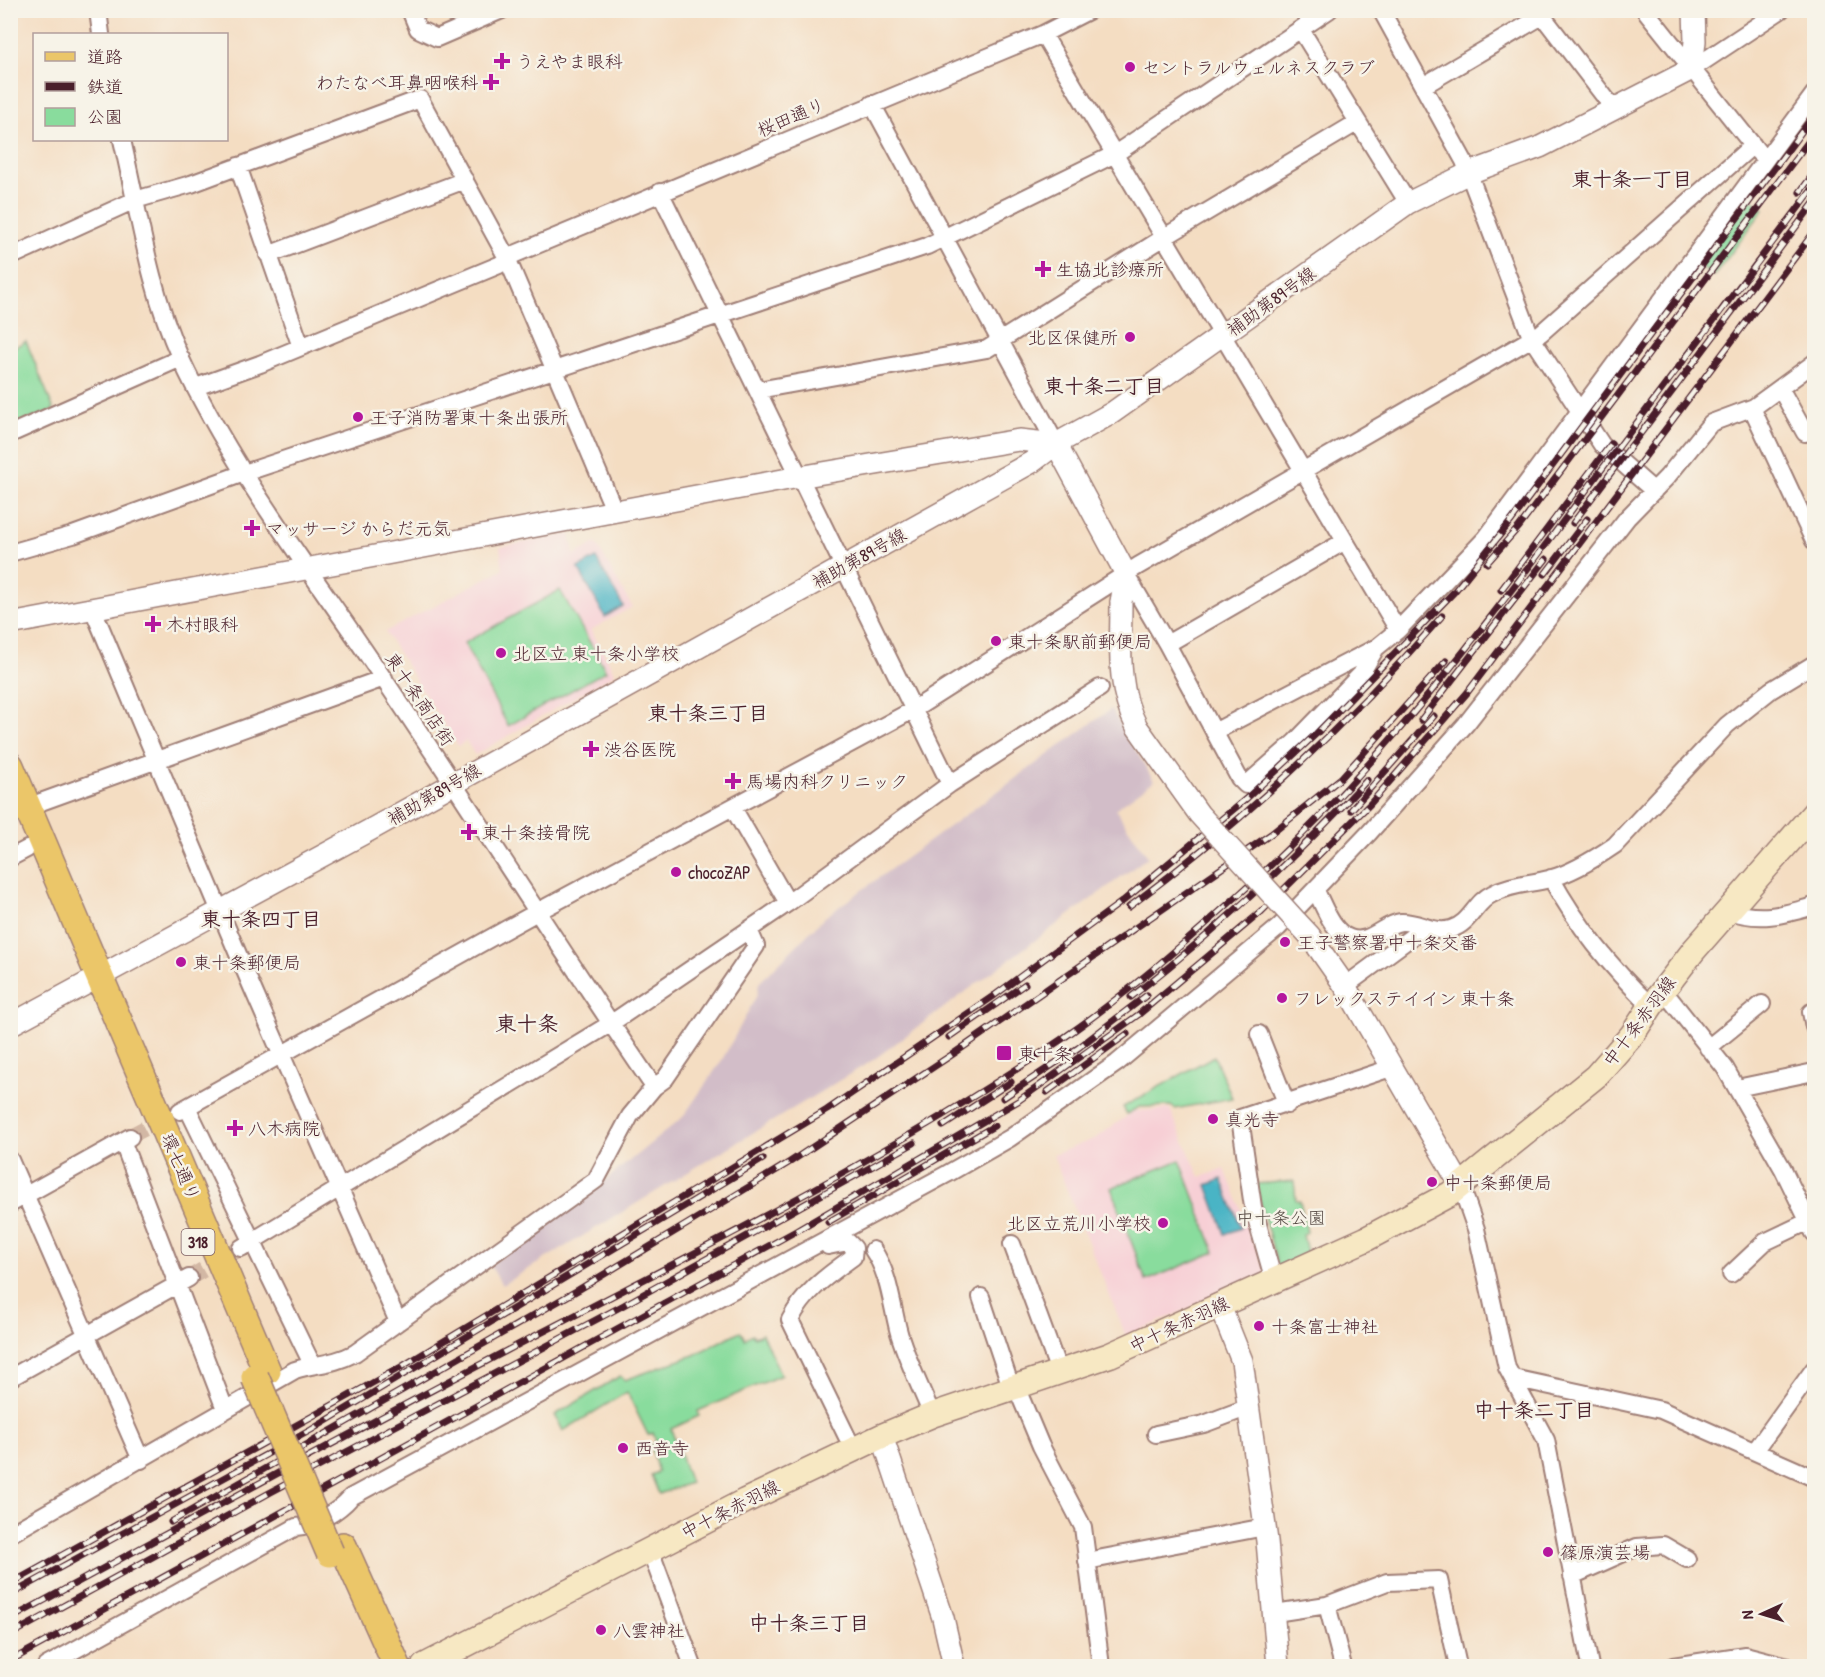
<svg xmlns="http://www.w3.org/2000/svg" width="1825" height="1677" font-family="'Patrick Hand','Klee One',sans-serif">
  <style>
    .built { fill: #f7cfd5 }
    .industrial { fill: #d2bdc8 }
    .green { fill: #89dc9d; stroke: #6a7e64; stroke-width: 1.5 }
    .water { fill: #48b4c5; stroke: #496a78; stroke-width: 1.5 }
    .lines { fill: none; stroke-linecap: round; stroke-linejoin: round }
    .minor-tunnel { stroke: #d2b7a4; stroke-width: 16; stroke-dasharray: 16 8; stroke-linecap: butt }
    .minor-casing { stroke: #9f7e76; stroke-width: 20 }
    .tertiary-casing { stroke: #9f7e76; stroke-width: 24 }
    .secondary-casing { stroke: #9f7e76; stroke-width: 27 }
    .primary-casing { stroke: #9f7e76; stroke-width: 30 }
    .minor { stroke: #fff; stroke-width: 16 }
    .tertiary { stroke: #fff; stroke-width: 21 }
    .secondary { stroke: #f7e8c3; stroke-width: 24 }
    .primary { stroke: #ebc669; stroke-width: 27 }
    .rail-casing { stroke: #4a1f2b; stroke-width: 7 }
    .rail { stroke: #f7f3e8; stroke-width: 4.5; stroke-dasharray: 14; stroke-linecap: butt }
    .tertiary-bridge-casing { stroke: #9f7e76; stroke-width: 24; stroke-linecap: butt }
    .primary-bridge-casing { stroke: #9f7e76; stroke-width: 30; stroke-linecap: butt }
    .tertiary-bridge { stroke: #fff; stroke-width: 21 }
    .primary-bridge { stroke: #ebc669; stroke-width: 27 }
    .poi-dot { fill: #b5179e; stroke: #f7f3e8; stroke-width: 2 }
    .labels { text-anchor: middle; dominant-baseline: central; stroke-width: 5; stroke-linejoin: round; paint-order: stroke }
    .shield { fill: #f7f3e8; stroke: #7e5f64; stroke-width: 1.5 }
    .shield-label { font-size: 16px; font-weight: bold; fill: #4a1f2b }
    .poi-label { font-size: 18px; fill: #4a1f2b; stroke: #f7f3e8; text-anchor: start }
    .street-label { font-size: 18px; fill: #4a1f2b; stroke: #f7f3e8 }
    .park-label { font-size: 18px; fill: #5a4e48; stroke: #f7f3e8 }
    .neighbourhood-label { font-size: 20px; font-weight: bold; fill: #4a1f2b; stroke: #f7f3e8 }
    .quarter-label { font-size: 21px; font-weight: bold; fill: #4a1f2b; stroke: #f7f3e8 }
  </style>
  <rect width="100%" height="100%" fill="#f7f3e8"/>
  <filter id="ink" filterUnits="userSpaceOnUse"><feTurbulence type="fractalNoise" baseFrequency=".0167" numOctaves="2"/><feDisplacementMap in="SourceGraphic" scale="12" xChannelSelector="R" yChannelSelector="G"/><feConvolveMatrix kernelMatrix="1 2 1 2 8 2 1 2 1" color-interpolation-filters="sRGB"/></filter>
  <filter id="wash" filterUnits="userSpaceOnUse"><feTurbulence type="fractalNoise" baseFrequency=".008" numOctaves="4" result="noise"/><feDisplacementMap in="SourceGraphic" scale="24" xChannelSelector="R" yChannelSelector="G"/><feGaussianBlur stdDeviation="1.35" result="paint"/><feColorMatrix in="noise" values="0 0 0 0 0 0 0 0 0 0 0 0 0 0 0 0 0 1.4 0 .05"/><feComposite in="paint" operator="in"/></filter>
  <g filter="url(#wash)">
    <rect width="100%" height="100%" fill="#f4ddc2"/>
    <path class="built" d="M 570,534 L 574,555 L 596,543 L 632,607 L 591,630 L 615,674 L 475,755 L 466,741 L 458,746 L 385,632 L 503,569 L 500,547 Z
      M 1170,1109 L 1200,1177 L 1225,1169 L 1265,1269 L 1264,1276 L 1126,1336 L 1053,1155 L 1096,1138 L 1134,1111 Z"/>
    <path class="industrial" d="M 1111,709 L 1154,781 L 1115,809 L 1148,857 L 873,1060 L 502,1285 L 490,1265 L 606,1180 L 683,1117 L 722,1060 L 757,995 L 759,983 L 825,917 Z"/>
    <path class="green" d="M 1750,198 L 1764,209 L 1714,276 L 1699,265 Z
      M 26,341 L 54,410 L 18,424 L 11,408 L 11,349 Z
      M 560,590 L 606,671 L 508,726 L 464,643 Z
      M 1214,1056 L 1232,1098 L 1175,1109 L 1171,1106 L 1139,1107 L 1127,1114 L 1123,1107 Z
      M 1180,1160 L 1215,1252 L 1146,1281 L 1111,1188 Z
      M 1294,1181 L 1296,1200 L 1300,1201 L 1307,1232 L 1303,1235 L 1308,1256 L 1279,1271 L 1255,1184 Z
      M 740,1331 L 745,1339 L 752,1334 L 754,1337 L 762,1334 L 781,1375 L 698,1411 L 699,1416 L 671,1429 L 690,1483 L 659,1494 L 651,1475 L 658,1472 L 651,1445 L 656,1442 L 653,1433 L 648,1435 L 627,1392 L 563,1431 L 555,1415 L 620,1376 L 625,1380 L 694,1355 Z"/>
    <path class="water" d="M 596,558 L 623,606 L 605,617 L 578,568 Z
      M 1222,1179 L 1241,1228 L 1225,1234 L 1207,1185 Z"/>
  </g>
  <g filter="url(#ink)">
    <g class="lines">
      <path class="minor-tunnel" d="M 130,1136 L 169,1116
        M 189,1278 L 241,1248"/>
      <g class="minor-casing">
        <path id="minor" d="M 98,10 L 101,34
          M 410,10 L 418,29 L 437,38 L 502,10
          M 1381,10 L 1464,161 L 1531,337 L 1602,445 L 1654,491
          M 1538,10 L 1614,109
          M 1645,10 L 1759,153
          M 1301,30 L 1408,203
          M 1043,34 L 1398,630
          M 1692,69 L 1781,10
          M 1423,86 L 1542,16
          M 872,104 L 1056,444
          M 122,140 C 139,213 149,288 180,357 C 233,472 313,573 383,678 C 475,813 561,952 654,1087
          M 238,166 L 301,347
          M 660,192 L 950,784
          M 268,255 L 465,180
          M 10,257 L 135,200 L 191,184 L 420,99 L 507,258 L 615,512
          M 196,387 L 260,364 L 499,265 L 515,254 L 1043,34 L 1090,10
          M 1780,388 L 1805,433 L 1814,426
          M 758,390 L 987,349 L 1163,238 L 1358,122
          M 1752,408 L 1814,541
          M 10,434 L 181,358
          M 10,553 L 73,535 L 244,473 L 927,246 L 1115,154 L 1329,10
          M 1126,574 L 1167,644 L 1239,778 L 1246,785 L 1295,742 L 1361,674 L 1376,648 L 1398,630 L 1486,538 L 1814,94
          M 92,607 L 251,985 L 398,1322
          M 1167,644 L 1345,541
          M 1214,732 L 1375,648
          M 27,807 L 384,678
          M 733,808 L 788,903
          M 10,858 L 27,849
          M 1551,878 C 1578,927 1610,967 1651,1006
          M 1316,891 C 1324,906 1332,932 1350,938 C 1370,945 1383,924 1401,922 C 1419,921 1432,934 1451,929 C 1470,924 1475,902 1492,894 C 1510,884 1530,884 1549,879 C 1572,873 1596,858 1615,845 L 1727,725 L 1771,690 L 1814,664
          M 1727,910 C 1759,922 1783,915 1814,906
          M 1345,986 L 1417,933 L 1427,930
          M 1663,990 L 1725,1068 L 1783,1169 L 1814,1233
          M 1811,1012 L 1814,1027
          M 1259,1034 L 1287,1105
          M 1708,1048 L 1762,1004
          M 1737,1088 L 1814,1072
          M 187,1107 L 312,1364
          M 180,1111 L 539,911 L 913,710 L 1138,566 L 1541,333 L 1753,145
          M 123,1143 L 225,1409
          M 10,1160 L 141,1460
          M 1461,1186 L 1476,1229 L 1507,1368 L 1546,1440 L 1590,1666
          M 10,1204 L 130,1137
          M 1012,1244 L 1060,1374
          M 828,1246 L 848,1242 L 854,1248 L 853,1257 C 827,1276 805,1291 790,1320 L 853,1449
          M 241,1248 L 610,1024 L 788,903 L 950,784 L 1100,688
          M 873,1250 C 889,1274 891,1301 898,1329 C 904,1354 922,1390 932,1415
          M 1731,1274 L 1765,1242 L 1807,1222
          M 1274,1281 L 1253,1207 L 1240,1118 L 1394,1067
          M 981,1297 L 1012,1390
          M 10,1378 L 189,1278
          M 1513,1378 L 1661,1410 L 1814,1478
          M 1017,1389 L 1041,1446 L 1083,1527 L 1101,1666
          M 1156,1434 L 1204,1424 L 1249,1407
          M 1755,1451 L 1814,1369
          M 10,1534 L 295,1370 C 317,1363 332,1365 355,1353 L 596,1180 L 630,1116 L 654,1087 L 665,1079 L 756,946 L 749,930
          M 650,1550 L 693,1666
          M 1087,1561 L 1265,1527
          M 1572,1576 L 1637,1547 L 1663,1545 L 1687,1559
          M 1327,1605 L 1343,1666
          M 1275,1613 L 1327,1605 L 1387,1582 L 1439,1580 L 1458,1666
          M 46,1666 L 296,1527 C 315,1526 339,1511 351,1497 L 947,1174 L 1010,1138 L 1117,1063 L 1279,927 L 1369,833 L 1466,724 L 1627,518 L 1667,477 L 1711,423 L 1754,407 L 1814,363
          M 1673,1666 L 1745,1655 L 1788,1666"/>
      </g>
      <g class="tertiary-casing">
        <path id="tertiary" d="M 1056,444 L 1126,574 L 1121,602
          M 10,624 L 799,477 L 1019,440 L 1056,444
          M 1296,921 L 1310,936 L 1345,986 L 1461,1186
          M 10,1025 L 370,830 L 1032,462 L 1056,444 L 1112,413 L 1408,203 L 1469,173 L 1540,147 L 1692,69 L 1695,41 L 1694,10
          M 1220,1306 L 1242,1361 L 1267,1541 L 1278,1666
          M 882,1436 L 943,1618 L 954,1666"/>
      </g>
      <g class="secondary-casing">
        <path id="secondary" d="M 424,1666 L 745,1501 L 882,1436 L 932,1415 L 1110,1355 L 1366,1239 L 1450,1194 L 1596,1076 L 1632,1035 L 1651,1006 L 1694,950 L 1814,813"/>
      </g>
      <g class="primary-casing">
        <path id="primary" d="M 10,766 L 267,1371
          M 343,1546 L 397,1666"/>
      </g>
      <use href="#minor" class="minor"/>
      <use href="#tertiary" class="tertiary"/>
      <use href="#secondary" class="secondary"/>
      <use href="#primary" class="primary"/>
      <g class="rail-casing">
        <path id="rail" d="M 1800,192 L 1814,173
          M 1573,523 L 1814,203
          M 1487,563 L 1519,527 L 1814,134
          M 1545,574 L 1587,519
          M 1501,590 L 1611,444
          M 1421,720 L 1546,559
          M 1351,810 L 1434,716
          M 1129,907 C 1243,822 1348,723 1442,616
          M 1131,997 C 1215,932 1294,859 1367,780
          M 949,1037 L 1025,984
          M 1047,1092 L 1127,1034
          M 1003,1098 L 1078,1048 L 1147,995
          M 943,1126 L 1011,1082
          M 828,1222 L 994,1126
          M 171,1522 L 578,1290 L 790,1162 L 956,1052 L 1271,834 L 1341,778 L 1446,661
          M 10,1584 L 401,1367 L 827,1110 L 995,995 L 1123,901 L 1247,798 L 1316,734 L 1454,592 L 1512,520 L 1814,115
          M 10,1595 L 311,1430 L 763,1159
          M 10,1619 C 183,1525 355,1430 529,1339 C 710,1245 893,1154 1062,1039 C 1123,997 1180,947 1235,898 C 1377,772 1490,621 1602,469 C 1673,375 1744,281 1814,187
          M 10,1635 L 271,1492 L 622,1306 L 914,1143
          M 10,1661 L 796,1231 L 1018,1101 L 1138,1015 L 1261,912 L 1370,804 L 1467,693 L 1814,232"/>
      </g>
      <use href="#rail" class="rail"/>
      <g class="tertiary-bridge-casing">
        <path id="tertiary-bridge" d="M 1121,602 C 1121,645 1116,687 1137,727 L 1199,814 L 1296,921"/>
      </g>
      <g class="primary-bridge-casing">
        <path id="primary-bridge" d="M 255,1377 L 330,1553"/>
      </g>
      <use href="#tertiary-bridge" class="tertiary-bridge"/>
      <use href="#primary-bridge" class="primary-bridge"/>
    </g>
  </g>
  <g class="poi-dot">
    <path d="M499 52h6v6h6v6h-6v6h-6v-6h-6v-6h6z"/>
    <circle cx="1130" cy="67" r="6"/>
    <path d="M488 73h6v6h6v6h-6v6h-6v-6h-6v-6h6z"/>
    <path d="M1040 260h6v6h6v6h-6v6h-6v-6h-6v-6h6z"/>
    <circle cx="1130" cy="337" r="6"/>
    <circle cx="358" cy="417" r="6"/>
    <path d="M249 519h6v6h6v6h-6v6h-6v-6h-6v-6h6z"/>
    <path d="M150 615h6v6h6v6h-6v6h-6v-6h-6v-6h6z"/>
    <circle cx="996" cy="641" r="6"/>
    <circle cx="501" cy="653" r="6"/>
    <path d="M588 740h6v6h6v6h-6v6h-6v-6h-6v-6h6z"/>
    <path d="M730 772h6v6h6v6h-6v6h-6v-6h-6v-6h6z"/>
    <path d="M466 823h6v6h6v6h-6v6h-6v-6h-6v-6h6z"/>
    <circle cx="676" cy="872" r="6"/>
    <circle cx="1285" cy="942" r="6"/>
    <circle cx="181" cy="962" r="6"/>
    <circle cx="1282" cy="998" r="6"/>
    <rect x="996" y="1045" width="16" height="16" rx="3"/>
    <circle cx="1213" cy="1119" r="6"/>
    <path d="M232 1119h6v6h6v6h-6v6h-6v-6h-6v-6h6z"/>
    <circle cx="1432" cy="1182" r="6"/>
    <circle cx="1163" cy="1223" r="6"/>
    <circle cx="1259" cy="1326" r="6"/>
    <circle cx="623" cy="1448" r="6"/>
    <circle cx="1548" cy="1552" r="6"/>
    <circle cx="601" cy="1630" r="6"/>
  </g>
  <g class="labels">
    <rect class="shield" x="181.5" y="1229" width="33" height="26" rx="4.5"/>
    <g class="shield-label">
      <text x="198" y="1242">318</text>
    </g>
    <g class="poi-label">
      <text x="516" y="61">うえやま眼科</text>
      <text x="1142" y="67">セントラルウェルネスクラブ</text>
      <text x="478" y="82" text-anchor="end">わたなべ耳鼻咽喉科</text>
      <text x="1056" y="269">生協北診療所</text>
      <text x="1118" y="337" text-anchor="end">北区保健所</text>
      <text x="370" y="417">王子消防署東十条出張所</text>
      <text x="266" y="528">マッサージ からだ元気</text>
      <text x="166" y="624">木村眼科</text>
      <text x="1008" y="641">東十条駅前郵便局</text>
      <text x="513" y="653">北区立 東十条小学校</text>
      <text x="604" y="749">渋谷医院</text>
      <text x="746" y="781">馬場内科クリニック</text>
      <text x="482" y="832">東十条接骨院</text>
      <text x="688" y="872">chocoZAP</text>
      <text x="1297" y="942">王子警察署中十条交番</text>
      <text x="193" y="962">東十条郵便局</text>
      <text x="1294" y="998">フレックステイイン 東十条</text>
      <text x="1018" y="1053">東十条</text>
      <text x="1225" y="1119">真光寺</text>
      <text x="248" y="1128">八木病院</text>
      <text x="1444" y="1182">中十条郵便局</text>
      <text x="1151" y="1223" text-anchor="end">北区立荒川小学校</text>
      <text x="1271" y="1326">十条富士神社</text>
      <text x="635" y="1448">西音寺</text>
      <text x="1560" y="1552">篠原演芸場</text>
      <text x="613" y="1630">八雲神社</text>
    </g>
    <g class="street-label">
      <text transform="translate(791 117) rotate(-23)">桜田通り</text>
      <text transform="translate(1271 301) rotate(-36)">補助第89号線</text>
      <text transform="translate(859 558) rotate(-29)">補助第89号線</text>
      <text transform="translate(420 699) rotate(56)">東十条商店街</text>
      <text transform="translate(434 794) rotate(-30)">補助第89号線</text>
      <text transform="translate(1639 1021) rotate(-53)">中十条赤羽線</text>
      <text transform="translate(181 1167) rotate(67)">環七通り</text>
      <text transform="translate(1179 1324) rotate(-25)">中十条赤羽線</text>
      <text transform="translate(730 1509) rotate(-27)">中十条赤羽線</text>
    </g>
    <g class="park-label">
      <text x="1281" y="1217">中十条公園</text>
    </g>
    <g class="neighbourhood-label">
      <text x="1632" y="178">東十条一丁目</text>
      <text x="1104" y="385">東十条二丁目</text>
      <text x="708" y="712">東十条三丁目</text>
      <text x="261" y="918">東十条四丁目</text>
      <text x="1534" y="1409">中十条二丁目</text>
      <text x="809" y="1622">中十条三丁目</text>
    </g>
    <g class="quarter-label">
      <text x="527" y="1023">東十条</text>
    </g>
  </g>
  <rect width="1825" height="1677" fill="none" stroke="#f7f3e8" stroke-width="36"/>
  <rect x="33" y="33" width="195" height="108" fill="#f7f3e8" stroke="#b29e9c" stroke-width="1.5"/>
  <rect x="45" y="52" width="30" height="9" fill="#ebc669" stroke="#b29e9c" stroke-width="1.5"/>
  <text x="87" y="63" font-size="18" fill="#4a1f2b">道路</text>
  <rect x="45" y="82" width="30" height="9" fill="#4a1f2b" stroke="#b29e9c" stroke-width="1.5"/>
  <text x="87" y="93" font-size="18" fill="#4a1f2b">鉄道</text>
  <rect x="45" y="108" width="30" height="18" fill="#89dc9d" stroke="#b29e9c" stroke-width="1.5"/>
  <text x="87" y="123" font-size="18" fill="#4a1f2b">公園</text>
  <g transform="translate(1762 1614) rotate(266)" stroke="#f7f3e8" stroke-width="4.5" paint-order="stroke">
  <path d="M0-4.5L10 22L0 15L-10 22Z" fill="#4a1f2b"/>
  <text y="-9" font-size="16" font-weight="bold" text-anchor="middle" fill="#4a1f2b">N</text>
  </g>
</svg>
